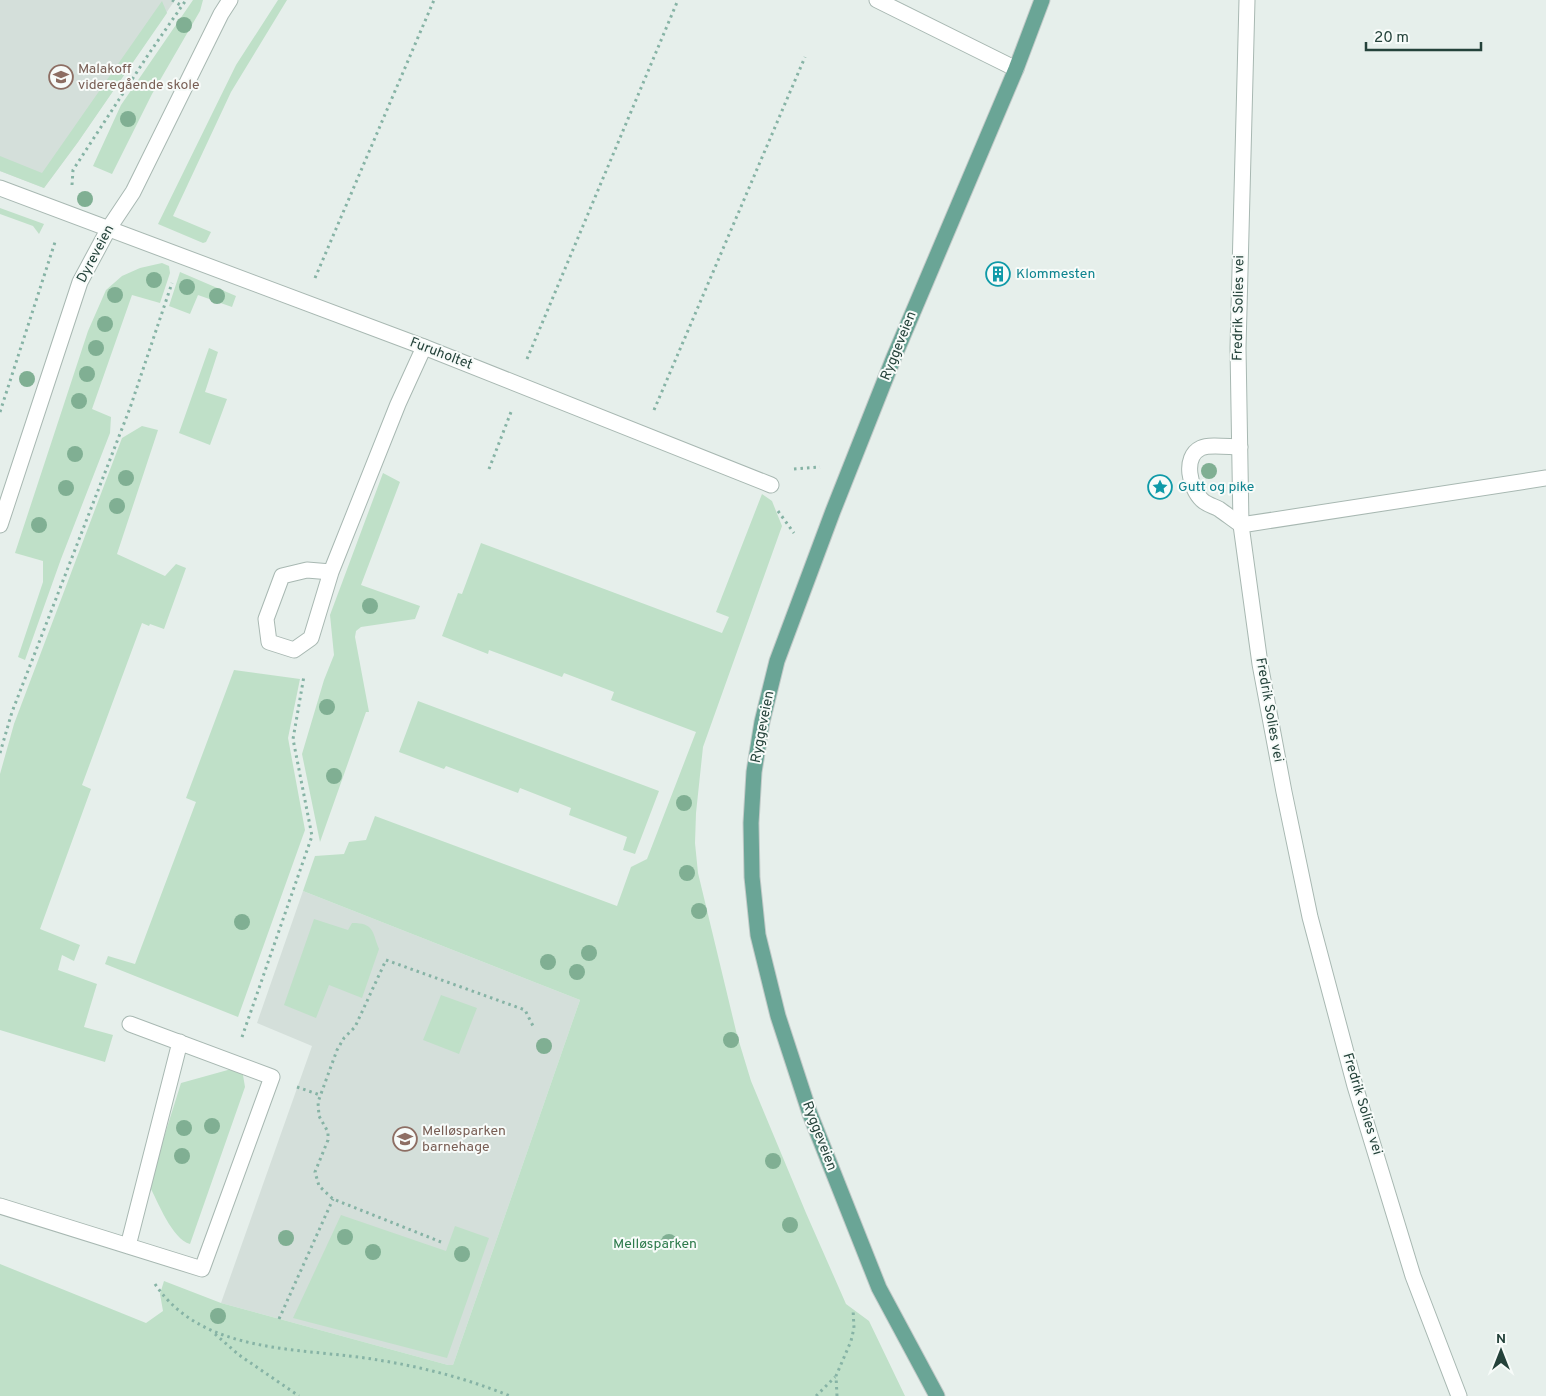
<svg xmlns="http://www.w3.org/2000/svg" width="1546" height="1396" font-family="Overpass,sans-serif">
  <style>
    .built { fill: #d4dfda }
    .green { fill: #bfe0c8 }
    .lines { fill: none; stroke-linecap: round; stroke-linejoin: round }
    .service-casing { stroke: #a8b8b2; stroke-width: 17 }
    .minor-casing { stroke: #a8b8b2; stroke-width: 17 }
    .tertiary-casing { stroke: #a8b8b2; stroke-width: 17 }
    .primary-casing { stroke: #c2cac8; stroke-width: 17 }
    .path { stroke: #86b3a5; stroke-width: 3; stroke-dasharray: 2.5 4; stroke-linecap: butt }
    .service { stroke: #fff; stroke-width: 15 }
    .minor { stroke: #fff; stroke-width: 15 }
    .tertiary { stroke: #fff; stroke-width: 15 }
    .primary { stroke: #6aa596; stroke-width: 15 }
    .tree { fill: #80af93 }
    .labels { text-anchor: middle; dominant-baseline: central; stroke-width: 4; stroke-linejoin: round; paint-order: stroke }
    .education-label { font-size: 14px; fill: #785e54; stroke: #f7fbf9; text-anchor: start }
    .street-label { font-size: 14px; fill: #24423a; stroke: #f7fbf9 }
    .culture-label { font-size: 14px; fill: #0d838f; stroke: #f7fbf9; text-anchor: start }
    .park-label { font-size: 14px; fill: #2d7a4b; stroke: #f7fbf9 }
  </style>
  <rect width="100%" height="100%" fill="#e6efeb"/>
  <path class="built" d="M 0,0 L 175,0 L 78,142 L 44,188 L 0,171 Z
    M 303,891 L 580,1000 L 453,1365 L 448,1365 L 221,1303 L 312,1046 L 257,1023 Z"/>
  <path class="green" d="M 193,0 L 203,0 L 200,11 L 152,94 L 112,174 L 93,166 L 121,105 Z
    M 278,0 L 287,0 L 231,92 L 173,216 L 211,232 L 206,242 L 203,243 L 158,224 L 236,65 Z
    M 162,1 L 167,13 L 78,142 L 44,188 L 0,171 L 0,156 L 42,173 Z
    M 0,208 L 44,224 L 39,234 L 33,226 L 0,214 Z
    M 162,263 L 169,266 L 170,273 L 160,303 L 132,295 L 92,409 L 111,417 L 110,433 L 61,559 L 25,660 L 18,657 L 43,582 L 43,561 L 15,553 L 88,331 L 106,290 L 122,276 L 140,268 Z
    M 180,272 L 236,296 L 232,307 L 198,295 L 190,314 L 169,306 Z
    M 209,348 L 218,352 L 205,392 L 227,399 L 210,445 L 179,433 Z
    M 142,426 L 158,430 L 117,554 L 165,576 L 176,564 L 186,568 L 164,629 L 150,624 L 149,626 L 142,623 L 82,785 L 91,789 L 40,929 L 80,945 L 74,961 L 62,955 L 58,970 L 97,984 L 84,1027 L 113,1035 L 105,1062 L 0,1030 L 0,774 L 14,724 L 122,438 Z
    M 383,473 L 400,482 L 361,585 L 420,606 L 415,619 L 361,627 L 356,631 L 355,637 L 369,712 L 366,712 L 320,842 L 302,754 L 324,680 L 334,655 L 330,615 Z
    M 762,494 L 772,501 L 782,526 L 703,747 L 696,813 L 695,843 L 698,873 L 737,1035 L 751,1081 L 806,1213 L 846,1304 L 869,1321 L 905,1396 L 0,1396 L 0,1264 L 146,1323 L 163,1311 L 160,1294 L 164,1281 L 221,1303 L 448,1365 L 453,1365 L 580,1000 L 303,891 L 315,856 L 344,854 L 349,842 L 366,840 L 375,816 L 617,906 L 631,867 L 647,859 L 696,732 L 611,700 L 614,692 L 564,673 L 562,677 L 489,650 L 488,654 L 442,636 L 458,593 L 462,594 L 481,543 L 722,633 L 729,617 L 716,612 Z
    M 234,670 L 300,679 L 288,738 L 305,830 L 238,1017 L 105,964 L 108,956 L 135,964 L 196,802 L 186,798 Z
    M 418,701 L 659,791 L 635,854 L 623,850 L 627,837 L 569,815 L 571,808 L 520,788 L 518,793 L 446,766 L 444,769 L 399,752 Z
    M 314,919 L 348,930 L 352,923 C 374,923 372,931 379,949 L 362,998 L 329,985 L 316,1018 L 284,1005 Z
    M 441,995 L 477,1008 L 459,1054 L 423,1040 Z
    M 235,1068 L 243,1075 L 245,1087 L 190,1244 C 172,1239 158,1202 149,1185 L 181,1083 Z
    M 341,1215 L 446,1251 L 455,1226 L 489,1238 L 447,1358 L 293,1318 Z"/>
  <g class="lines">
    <g class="service-casing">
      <path id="service" d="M 1240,447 C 1230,447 1209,444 1201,448 C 1182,457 1190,489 1202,500 C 1206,504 1213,506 1219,509 C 1226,514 1234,520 1241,525
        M 331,572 L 307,570 L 282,576 L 266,619 L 269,642 L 294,650 L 311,638 L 331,572 L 398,404 L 424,347
        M 0,1206 L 202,1269 L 272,1077 L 130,1024
        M 128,1246 L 180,1042"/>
    </g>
    <g class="minor-casing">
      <path id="minor" d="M 877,0 L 1016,69
        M 1247,0 L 1238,348 L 1241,525 L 1260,664 L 1284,792 L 1310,917 L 1355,1086 L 1413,1276 L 1459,1396
        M 0,188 L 424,347 L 771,485
        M 1241,525 L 1546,478"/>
    </g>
    <g class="tertiary-casing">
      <path id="tertiary" d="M 0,525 L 80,282 L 109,228 L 133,192 L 221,14 L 230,0"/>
    </g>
    <g class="primary-casing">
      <path id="primary" d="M 937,1396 L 879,1288 L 810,1114 L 778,1016 L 758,935 L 752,877 L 751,823 L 754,772 L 762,722 L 777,661 L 833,511 L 894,357 L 1016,69 L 1042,0"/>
    </g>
    <path class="path" d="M 172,0 L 182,6
      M 72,185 L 73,170 L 148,55 L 186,0
      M 315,278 L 434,0
      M 527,359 L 678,0
      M 654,410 L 805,57
      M 0,412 L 56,239
      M 489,469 L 511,412
      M 794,469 L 820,467
      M 778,511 L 794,533
      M 0,753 L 12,712 L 130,408 L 172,283
      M 242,1037 L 312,836 L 293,739 L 304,676
      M 297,1087 L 320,1095
      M 441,1242 L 333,1199 L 319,1186 L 315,1172 L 328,1140 L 328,1132 L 319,1116 L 318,1102 L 337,1050 L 344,1038 L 355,1027 L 386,960 L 525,1010 L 533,1026
      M 155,1284 C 203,1356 303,1347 378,1360 C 423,1367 468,1379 510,1396
      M 279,1319 L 333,1199
      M 215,1334 L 239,1355 L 299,1396
      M 816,1396 L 835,1377
      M 837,1396 L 836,1376 L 851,1341 L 854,1328 L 853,1309"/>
    <use href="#service" class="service"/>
    <use href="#minor" class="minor"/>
    <use href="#tertiary" class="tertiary"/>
    <use href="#primary" class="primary"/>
  </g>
  <g class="tree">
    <circle cx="184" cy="25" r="8"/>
    <circle cx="128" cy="119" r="8"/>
    <circle cx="85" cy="199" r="8"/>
    <circle cx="154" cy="280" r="8"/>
    <circle cx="187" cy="287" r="8"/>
    <circle cx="115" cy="295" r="8"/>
    <circle cx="217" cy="296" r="8"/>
    <circle cx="105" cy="324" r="8"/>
    <circle cx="96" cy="348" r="8"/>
    <circle cx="87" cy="374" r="8"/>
    <circle cx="27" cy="379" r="8"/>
    <circle cx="79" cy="401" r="8"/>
    <circle cx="75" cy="454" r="8"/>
    <circle cx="1209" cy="471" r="8"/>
    <circle cx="126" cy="478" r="8"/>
    <circle cx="66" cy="488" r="8"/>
    <circle cx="117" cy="506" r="8"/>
    <circle cx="39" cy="525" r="8"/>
    <circle cx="370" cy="606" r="8"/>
    <circle cx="327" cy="707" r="8"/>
    <circle cx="334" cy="776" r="8"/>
    <circle cx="684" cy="803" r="8"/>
    <circle cx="687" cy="873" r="8"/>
    <circle cx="699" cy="911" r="8"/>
    <circle cx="242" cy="922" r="8"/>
    <circle cx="589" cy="953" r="8"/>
    <circle cx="548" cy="962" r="8"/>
    <circle cx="577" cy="972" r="8"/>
    <circle cx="731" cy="1040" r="8"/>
    <circle cx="544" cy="1046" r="8"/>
    <circle cx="212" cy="1126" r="8"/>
    <circle cx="184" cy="1128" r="8"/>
    <circle cx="182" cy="1156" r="8"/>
    <circle cx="773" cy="1161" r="8"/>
    <circle cx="790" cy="1225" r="8"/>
    <circle cx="345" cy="1237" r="8"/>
    <circle cx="286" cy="1238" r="8"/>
    <circle cx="669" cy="1242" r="8"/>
    <circle cx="373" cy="1252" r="8"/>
    <circle cx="462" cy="1254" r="8"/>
    <circle cx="218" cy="1316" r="8"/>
  </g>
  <defs>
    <g id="school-ring" transform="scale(1.25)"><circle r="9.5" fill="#f7fbf9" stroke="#8d6e63" stroke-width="1.5"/><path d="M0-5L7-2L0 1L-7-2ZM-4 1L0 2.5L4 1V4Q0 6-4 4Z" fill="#8d6e63"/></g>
    <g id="building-ring" transform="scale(1.25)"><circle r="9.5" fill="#f7fbf9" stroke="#0f9aa8" stroke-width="1.5"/><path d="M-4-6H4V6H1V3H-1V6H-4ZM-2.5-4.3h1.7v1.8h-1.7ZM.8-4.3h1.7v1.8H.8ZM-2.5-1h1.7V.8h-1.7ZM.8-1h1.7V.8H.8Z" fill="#0f9aa8"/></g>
    <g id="sight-ring" transform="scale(1.25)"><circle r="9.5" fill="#f7fbf9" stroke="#0f9aa8" stroke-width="1.5"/><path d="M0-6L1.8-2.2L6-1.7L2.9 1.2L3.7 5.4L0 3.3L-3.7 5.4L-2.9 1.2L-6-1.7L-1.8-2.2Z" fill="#0f9aa8"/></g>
  </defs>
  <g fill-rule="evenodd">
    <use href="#school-ring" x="61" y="77"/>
    <use href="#building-ring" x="998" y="274"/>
    <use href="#sight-ring" x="1160" y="487"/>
    <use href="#school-ring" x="405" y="1139"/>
  </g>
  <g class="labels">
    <g class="education-label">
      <text x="78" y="69">Malakoff<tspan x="78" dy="16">videregående skole</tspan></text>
      <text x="422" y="1131">Melløsparken<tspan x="422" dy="16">barnehage</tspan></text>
    </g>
    <g class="street-label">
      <text transform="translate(96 254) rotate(-62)">Dyreveien</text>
      <text transform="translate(1239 308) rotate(-89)">Fredrik Solies vei</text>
      <text transform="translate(899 346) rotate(-68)">Ryggeveien</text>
      <text transform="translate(441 354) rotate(21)">Furuholtet</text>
      <text transform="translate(1269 710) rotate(80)">Fredrik Solies vei</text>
      <text transform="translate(763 727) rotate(-79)">Ryggeveien</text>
      <text transform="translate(1362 1104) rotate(73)">Fredrik Solies vei</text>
      <text transform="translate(819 1136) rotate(69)">Ryggeveien</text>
    </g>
    <g class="culture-label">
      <text x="1016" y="274">Klommesten</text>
      <text x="1178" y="487">Gutt og pike</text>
    </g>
    <g class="park-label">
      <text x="655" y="1244">Melløsparken</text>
    </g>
  </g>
  <g transform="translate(1501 1351)" stroke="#f7fbf9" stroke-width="4" paint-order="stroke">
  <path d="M0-4L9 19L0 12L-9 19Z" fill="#24423a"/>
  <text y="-8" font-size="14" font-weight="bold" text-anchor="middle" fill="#24423a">N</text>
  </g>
  <path d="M1366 42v8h115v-8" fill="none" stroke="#24423a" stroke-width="2.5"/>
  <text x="1374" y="42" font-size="15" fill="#24423a" stroke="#f7fbf9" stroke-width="4" paint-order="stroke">20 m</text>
</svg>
